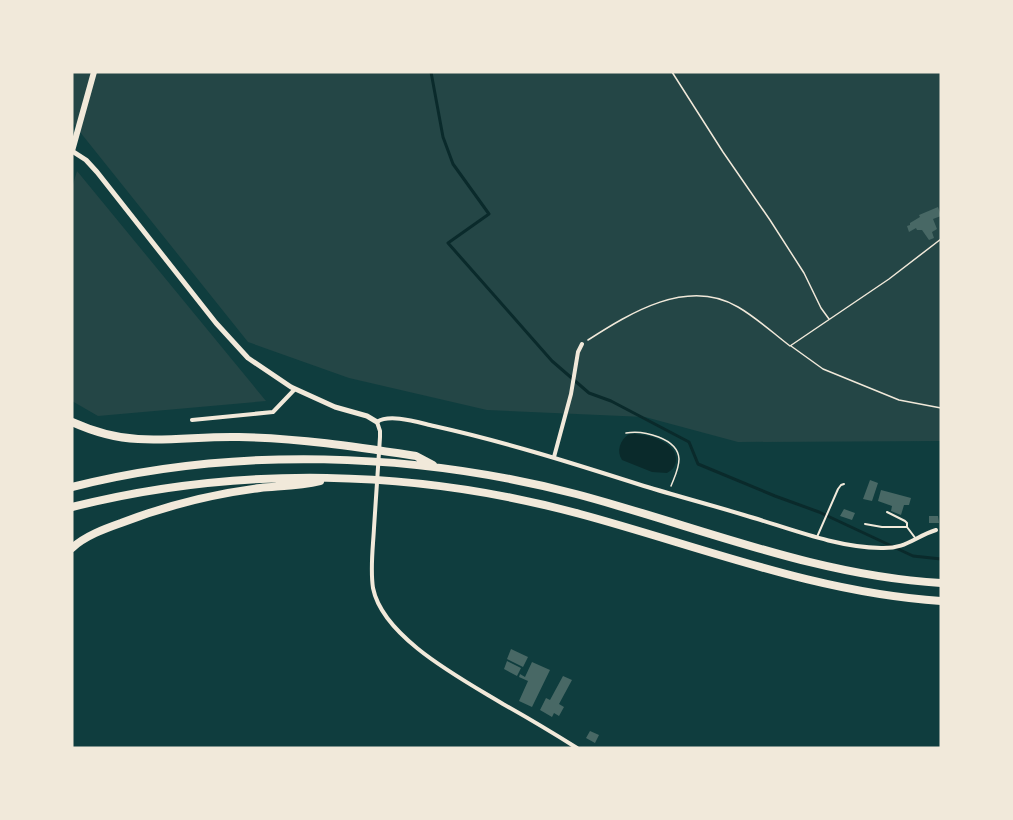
<svg xmlns="http://www.w3.org/2000/svg" width="1013" height="820" font-family="Barlow,sans-serif">
  <style>
    .green { fill: #244646 }
    .water { fill: #0a2a2b }
    .lines { fill: none; stroke-linecap: round; stroke-linejoin: round }
    .stream { stroke: #0a2a2b; stroke-width: 3 }
    .building { fill: #486865 }
    .path { stroke: #f1e9da; stroke-width: 1.5 }
    .service { stroke: #f1e9da; stroke-width: 2 }
    .minor { stroke: #f1e9da; stroke-width: 4 }
    .tertiary { stroke: #f1e9da; stroke-width: 5 }
    .secondary { stroke: #f1e9da; stroke-width: 6 }
    .motorway { stroke: #f1e9da; stroke-width: 8 }
  </style>
  <rect width="100%" height="100%" fill="#0f3d3e"/>
  <path class="green" d="M 72,72 L 941,72 L 941,441 L 738,442 L 645,417 L 487,410 L 349,378 L 248,342 L 72,122 Z
    M 77,171 L 266,401 L 98,416 L 72,401 L 72,188 Z"/>
  <path class="water" d="M 629,434 C 645,433 678,441 676,461 C 675,467 672,470 667,473 L 652,472 L 622,460 C 616,451 620,440 629,434 Z"/>
  <g class="lines">
    <path class="stream" d="M 431,72 L 443,137 L 453,164 L 489,214 L 448,243 L 552,361 L 589,393 L 611,401 L 689,442 L 698,464 L 775,496 L 819,512 L 913,556 L 941,559"/>
  </g>
  <path class="building" d="M 938,207 L 941,216 L 933,219 L 937,229 L 932,232 L 934,238 L 929,240 L 922,230 L 917,230 L 916,228 L 909,232 L 907,226 L 910,225 L 910,223 L 920,217 L 919,215 Z
    M 870,480 L 878,483 L 872,501 L 863,499 Z
    M 881,490 L 911,498 L 909,505 L 904,505 L 901,515 L 891,511 L 892,506 L 878,501 Z
    M 844,509 L 855,513 L 852,520 L 840,516 Z
    M 929,516 L 938,516 L 939,523 L 929,523 Z
    M 511,649 L 528,657 L 523,667 L 507,659 Z
    M 507,661 L 521,668 L 517,676 L 504,669 Z
    M 532,662 L 550,670 L 532,707 L 519,701 L 528,681 L 519,677 L 520,674 L 525,677 Z
    M 563,676 L 572,680 L 559,704 L 564,707 L 559,716 L 554,713 L 552,717 L 540,710 L 546,698 L 550,700 Z
    M 590,731 L 599,735 L 595,743 L 586,738 Z"/>
  <g class="lines">
    <path class="path" d="M 672,72 L 723,152 L 770,220 L 804,273 L 821,308 L 829,319
      M 588,340 C 630,313 688,277 738,307 C 757,318 773,333 790,346 L 889,279 L 941,239
      M 791,346 L 823,369 L 899,400 L 941,408
      M 626,433 C 643,430 678,438 679,459 C 679,469 674,478 671,486"/>
    <path class="service" d="M 887,512 L 905,521 L 907,523 L 907,527 L 916,539
      M 865,524 L 882,527 L 907,527
      M 817,537 L 838,489 L 841,485 L 844,484"/>
    <path class="minor" d="M 192,420 L 273,412 L 295,389
      M 554,457 L 571,394 L 578,352 L 582,344
      M 577,748 C 553,733 528,718 503,704 C 462,679 383,638 373,588 C 370,568 373,548 374,528 C 376,498 378,467 380,437 L 380,431 L 377,422 C 390,413 420,423 434,426 C 506,442 575,464 644,486 C 677,496 711,505 744,515 C 789,528 834,547 881,548 C 906,549 914,537 936,530"/>
    <path class="tertiary" d="M 72,151 L 86,160 L 97,172 L 216,323 L 248,358 L 291,387 L 335,407 L 367,416 L 377,422"/>
    <path class="secondary" d="M 72,151 L 94,72"/>
    <path class="motorway" d="M 72,422 C 92,431 116,438 138,439 C 172,441 205,436 239,437 C 299,438 357,447 416,456 L 433,465
      M 72,487 C 234,446 414,452 576,494 C 697,526 815,576 941,583
      M 72,507 C 238,465 415,469 580,514 C 699,546 816,593 941,601
      M 72,548 C 85,536 104,529 121,523 C 165,506 213,494 260,488 C 280,486 300,486 320,481"/>
  </g>
  <rect width="1013" height="820" fill="none" stroke="#f1e9da" stroke-width="147"/>
</svg>
